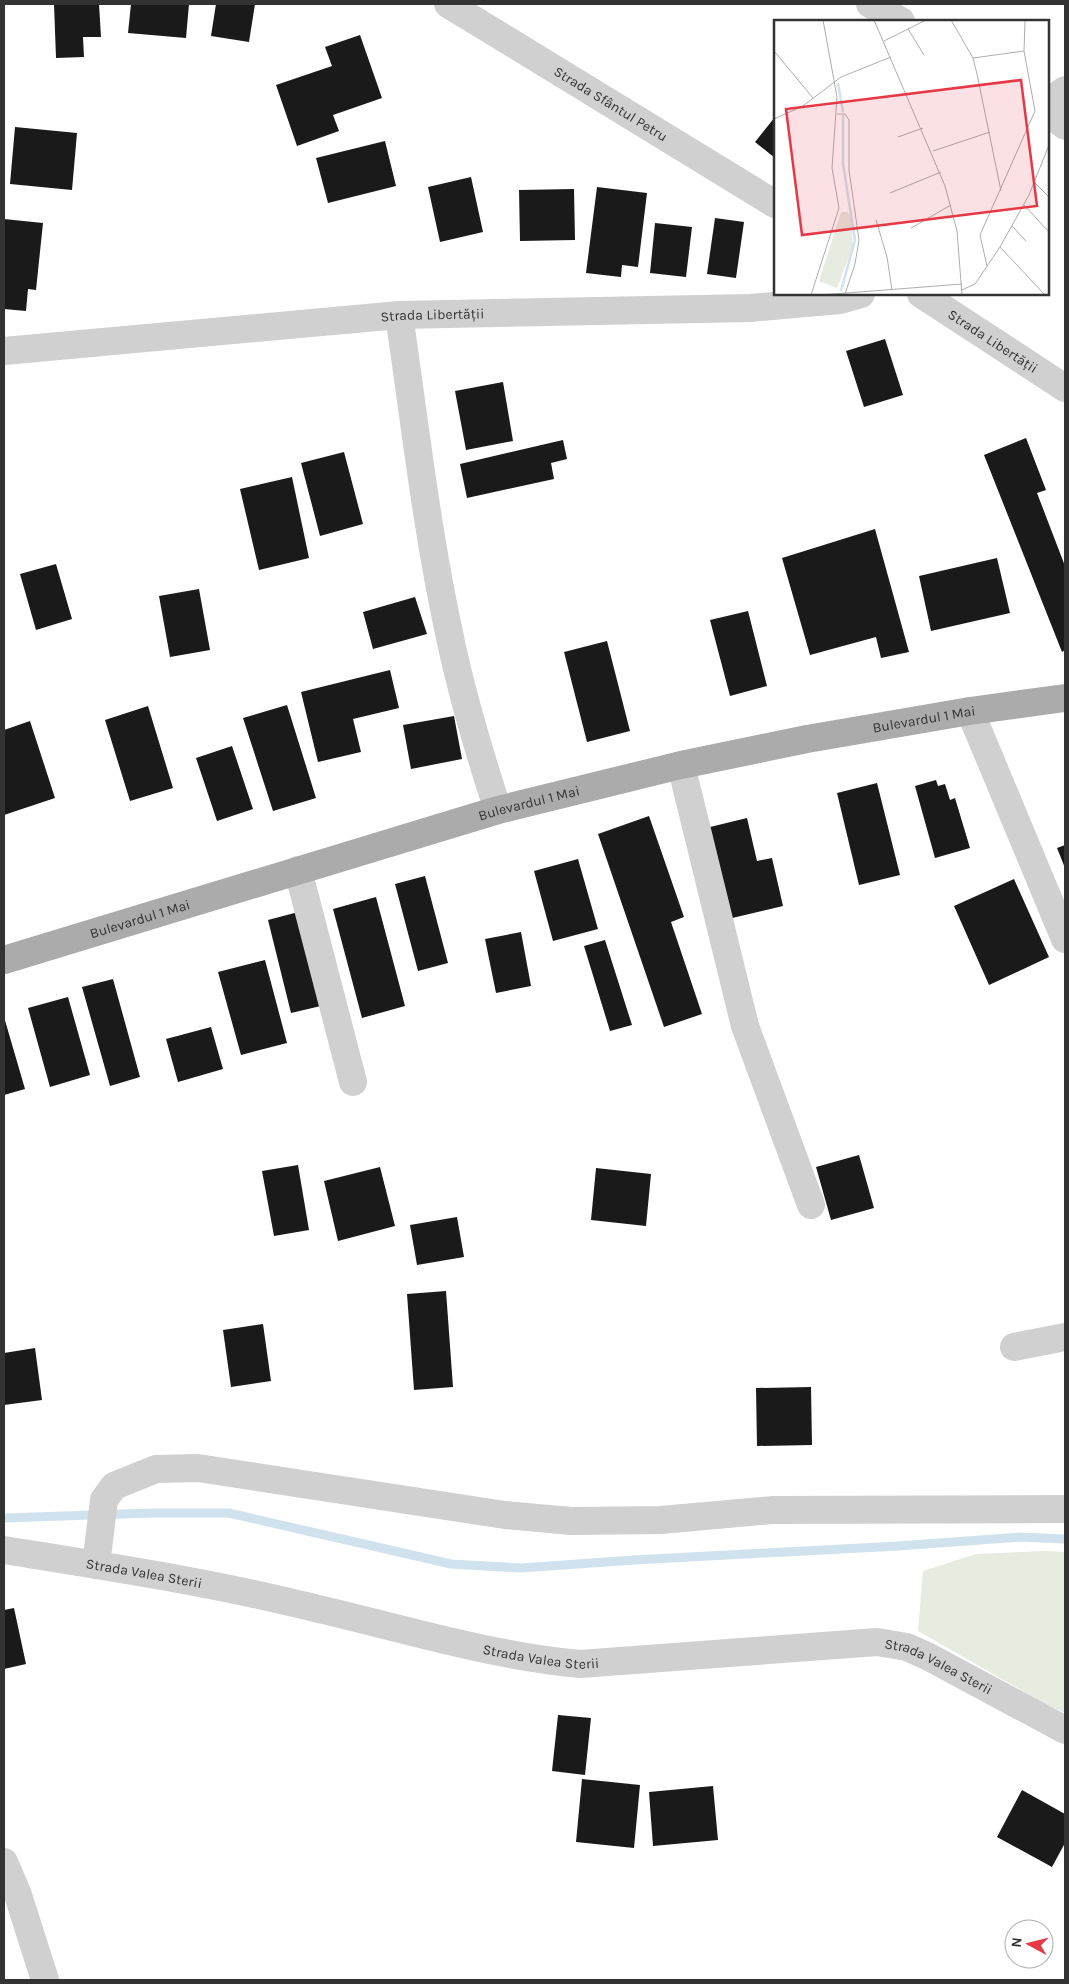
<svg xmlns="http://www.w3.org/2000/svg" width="1069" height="1984" font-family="Karla,sans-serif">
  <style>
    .green { fill: #e6ecdf }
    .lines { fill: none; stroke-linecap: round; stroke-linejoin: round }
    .stream { stroke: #cfe2ee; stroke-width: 9 }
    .building { fill: #1a1a1a }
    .minor { stroke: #d0d0d0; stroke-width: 28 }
    .major { stroke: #ababab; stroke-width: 28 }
    .labels { text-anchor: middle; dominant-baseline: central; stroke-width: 5; stroke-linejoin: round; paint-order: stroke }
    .street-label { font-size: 14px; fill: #333; stroke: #fff }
    .inset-river { fill: none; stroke: #cfe2ee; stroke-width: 2.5 }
    .inset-road { fill: none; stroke: #adadad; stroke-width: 1 }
    .view { fill: #e63946; fill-opacity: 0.15; stroke: #e63946; stroke-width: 2.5 }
    .inset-edge { fill: none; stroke: #333; stroke-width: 2.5 }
  </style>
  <rect width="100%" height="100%" fill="#fff"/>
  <path class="green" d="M 1045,1551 L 1065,1552 L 1065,1713 L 1044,1703 L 918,1631 L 923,1571 L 976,1554 Z"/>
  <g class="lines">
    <path class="stream" d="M 4,1518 L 152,1513 L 229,1513 L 451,1564 L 521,1568 L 634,1560 L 898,1546 L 1020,1537 L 1065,1539"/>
  </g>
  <path class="building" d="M 54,4 L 99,4 L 101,37 L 83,37 L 84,57 L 56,58 Z
    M 131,4 L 189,4 L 186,38 L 128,33 Z
    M 216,4 L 255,4 L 249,42 L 211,36 Z
    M 360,35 L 382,98 L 333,115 L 339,131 L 297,146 L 276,85 L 332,66 L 325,47 Z
    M 775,117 L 775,158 L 755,142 Z
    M 15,127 L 77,133 L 72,190 L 10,184 Z
    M 385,141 L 396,186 L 328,203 L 316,158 Z
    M 471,177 L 483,232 L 440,242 L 428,187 Z
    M 597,187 L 647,193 L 638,267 L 622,265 L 621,277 L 586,273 Z
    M 574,189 L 575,240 L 520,241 L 519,190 Z
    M 715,218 L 744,222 L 736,278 L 707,274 Z
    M 4,219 L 43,223 L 36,290 L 28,289 L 26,311 L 4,309 Z
    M 655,223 L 692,227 L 686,277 L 650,273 Z
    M 885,339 L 903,395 L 864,407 L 846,351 Z
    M 503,382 L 513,441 L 466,450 L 455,391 Z
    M 1026,438 L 1046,490 L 1037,493 L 1065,566 L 1065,650 L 1062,652 L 984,455 Z
    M 563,440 L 567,459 L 551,463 L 554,479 L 467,498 L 460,464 Z
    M 344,452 L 363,524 L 320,536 L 301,463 Z
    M 292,477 L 309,558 L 259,570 L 240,489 Z
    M 875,529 L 909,652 L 881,658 L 876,637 L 810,655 L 782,558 Z
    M 997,558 L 1010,613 L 931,631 L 919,576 Z
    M 56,564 L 72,619 L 36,630 L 20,574 Z
    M 199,589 L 210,650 L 170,657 L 159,596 Z
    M 415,597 L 427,634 L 373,649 L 363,612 Z
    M 748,611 L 767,686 L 730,696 L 710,620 Z
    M 607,641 L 630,731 L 587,742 L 564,652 Z
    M 390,670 L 399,708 L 353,719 L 361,752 L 318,762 L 301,692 Z
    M 287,705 L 316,798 L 273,811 L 243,718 Z
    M 148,706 L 173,788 L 130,801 L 105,720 Z
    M 454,716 L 462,759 L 411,769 L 403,725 Z
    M 30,721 L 55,798 L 4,815 L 4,730 Z
    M 232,746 L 253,809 L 217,821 L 196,758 Z
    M 936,780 L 938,786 L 945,784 L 950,800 L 955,798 L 970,848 L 935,858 L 915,786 Z
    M 877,783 L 900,875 L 859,885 L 837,793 Z
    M 649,816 L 684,917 L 671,922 L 702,1014 L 664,1027 L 598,834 Z
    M 747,818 L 757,861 L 772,858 L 783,906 L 728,919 L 706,828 Z
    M 1065,845 L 1065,868 L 1057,848 Z
    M 578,859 L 598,929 L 553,941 L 534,871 Z
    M 425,876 L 448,963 L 418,971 L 395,884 Z
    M 1014,879 L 1049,957 L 989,985 L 954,906 Z
    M 376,897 L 405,1006 L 362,1018 L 333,909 Z
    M 302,911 L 325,1005 L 291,1013 L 268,920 Z
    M 521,932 L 531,986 L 496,993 L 485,939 Z
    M 605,940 L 632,1025 L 610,1031 L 584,946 Z
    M 265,960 L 287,1043 L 241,1055 L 218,972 Z
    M 113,979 L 140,1077 L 110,1086 L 82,987 Z
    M 68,997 L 90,1075 L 50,1087 L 28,1008 Z
    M 4,1017 L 25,1089 L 4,1095 Z
    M 211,1027 L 223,1069 L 178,1082 L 166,1039 Z
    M 859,1155 L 874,1208 L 831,1220 L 816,1167 Z
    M 298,1165 L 309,1230 L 274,1236 L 262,1171 Z
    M 380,1167 L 395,1226 L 338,1241 L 324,1181 Z
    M 596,1168 L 651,1174 L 646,1226 L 591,1220 Z
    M 457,1217 L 464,1257 L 417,1265 L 410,1225 Z
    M 446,1291 L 453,1387 L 414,1390 L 407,1294 Z
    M 263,1324 L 271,1381 L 231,1387 L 223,1330 Z
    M 35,1348 L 42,1400 L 4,1405 L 4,1353 Z
    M 811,1387 L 812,1445 L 757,1446 L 756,1388 Z
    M 14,1608 L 26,1664 L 4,1669 L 4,1610 Z
    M 558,1715 L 591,1718 L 585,1775 L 552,1771 Z
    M 582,1779 L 640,1785 L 634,1848 L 576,1842 Z
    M 713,1786 L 718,1840 L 653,1846 L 649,1792 Z
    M 1022,1790 L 1065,1814 L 1065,1843 L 1052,1867 L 997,1837 Z"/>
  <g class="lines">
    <g class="minor">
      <path id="s1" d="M 448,4 L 775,204"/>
      <path d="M 870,4 L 901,21"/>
      <path d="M 1048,102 L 1065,90"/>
      <path d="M 1048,113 L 1065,126"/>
      <path id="s2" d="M 921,294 L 1065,388"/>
      <path d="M 399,315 C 415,424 427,534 451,642 C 463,699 480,755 498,810"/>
      <path id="s3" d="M 4,351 L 399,315 L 750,308 L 840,300 L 861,294"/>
      <path d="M 970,711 L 1065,939"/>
      <path d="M 681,765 L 745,1026 L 811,1205"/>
      <path d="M 298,870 L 353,1082"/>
      <path d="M 1014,1347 L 1065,1337"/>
      <path id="s4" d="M 4,1550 C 104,1566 203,1581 302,1605 C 394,1626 485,1655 580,1664 L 877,1642 L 907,1647 L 929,1657 L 1065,1730"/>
      <path d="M 96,1565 L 104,1500 L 114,1486 L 156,1469 L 198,1468 L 505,1515 L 571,1521 L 661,1520 L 773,1510 L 1065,1509"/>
      <path d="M 4,1862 L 18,1895 L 45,1980"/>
    </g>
    <path class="major" id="s5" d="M 4,960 L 498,810 L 681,765 L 807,739 L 970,711 L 1065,698"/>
  </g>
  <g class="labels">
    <g class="street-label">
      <text stroke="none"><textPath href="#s1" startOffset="191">Strada Sfântul Petru</textPath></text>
      <text stroke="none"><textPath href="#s3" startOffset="430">Strada Libertății</textPath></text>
      <text stroke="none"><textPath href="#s2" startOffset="86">Strada Libertății</textPath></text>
      <text stroke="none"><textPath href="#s5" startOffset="952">Bulevardul 1 Mai</textPath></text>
      <text stroke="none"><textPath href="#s5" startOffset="548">Bulevardul 1 Mai</textPath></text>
      <text stroke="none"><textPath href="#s5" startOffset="142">Bulevardul 1 Mai</textPath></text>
      <text stroke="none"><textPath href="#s4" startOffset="142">Strada Valea Sterii</textPath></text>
      <text stroke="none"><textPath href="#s4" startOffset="548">Strada Valea Sterii</textPath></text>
      <text stroke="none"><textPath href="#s4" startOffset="952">Strada Valea Sterii</textPath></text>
    </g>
  </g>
  <g transform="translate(774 20)">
    <rect width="275" height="275" fill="#fff"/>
    <path d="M 67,192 L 74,192 L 77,198 L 79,226 L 63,268 L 45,261 Z" fill="#e6ecdf"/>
    <path class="inset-river" d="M 64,63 L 69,92M 67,271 L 81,220 L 69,144 L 69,95"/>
    <path class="inset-road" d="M 100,0 L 171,166 L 183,211 L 188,275M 177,0 L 199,38 L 203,54 L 227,171M 134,9 L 150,35M 110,21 L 152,0M 0,31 L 39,78M 199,38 L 250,31M 63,94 L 71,94 L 75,100 L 75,150 L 85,220 L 81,244 L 71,274M 0,99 L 29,86 L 67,57 L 117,37M 124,117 L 149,108M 159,131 L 216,112M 260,162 L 275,177M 116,173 L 167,152M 250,185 L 275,212M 102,200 L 113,237 L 118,270M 238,206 L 252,221M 137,208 L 177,185M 226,227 L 271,275M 213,246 L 206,215 L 261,91 L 250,31 L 251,0M 188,270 L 201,264 L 226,227 L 255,175 L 275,125M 37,275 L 65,188 L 58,148 L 63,77 L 49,0M 47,275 L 188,264"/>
    <path class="view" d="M 247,60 L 263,186 L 28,215 L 12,89 Z"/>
    <rect width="275" height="275" class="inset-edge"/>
  </g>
  <rect width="1069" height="1984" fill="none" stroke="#333333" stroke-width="10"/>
  <g transform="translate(1029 1944) rotate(277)"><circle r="24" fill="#ffffff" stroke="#adadad"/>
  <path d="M0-4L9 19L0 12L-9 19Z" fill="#e63946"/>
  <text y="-8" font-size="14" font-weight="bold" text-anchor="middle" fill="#333333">N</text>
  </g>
</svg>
